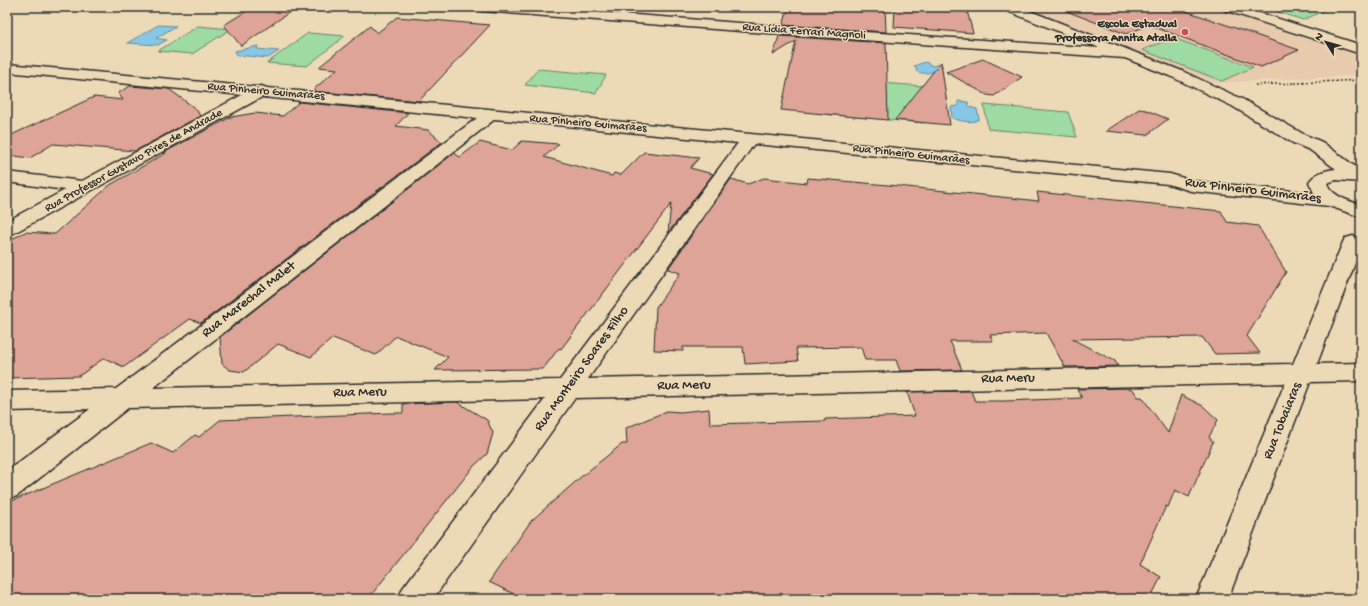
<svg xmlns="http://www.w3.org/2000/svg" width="1368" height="606" font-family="'Gochi Hand',sans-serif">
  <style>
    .built { fill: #e8caad }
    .green { fill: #9edba2; stroke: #648366 }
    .water { fill: #86c7e6; stroke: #62899b }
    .building { fill: #dda497; stroke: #2b2b2b }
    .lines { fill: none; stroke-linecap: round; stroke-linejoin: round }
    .minor-casing { stroke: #2b2b2b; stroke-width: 3 }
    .path { stroke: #2b2b2b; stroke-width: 1.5; stroke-dasharray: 2 2; stroke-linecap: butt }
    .minor { fill: #ecdab7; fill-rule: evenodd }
    .poi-dot { fill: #d1495b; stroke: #ecdab7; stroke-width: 1.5 }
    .labels { text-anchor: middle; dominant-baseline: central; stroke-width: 3; stroke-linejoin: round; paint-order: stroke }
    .far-poi-label { font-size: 12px; font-weight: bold; fill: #2b2b2b; stroke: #ecdab7; text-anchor: end }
    .far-street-label { font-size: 12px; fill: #2b2b2b; stroke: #ecdab7 }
    .street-label { font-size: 14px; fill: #2b2b2b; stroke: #ecdab7 }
  </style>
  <rect width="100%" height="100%" fill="#ecdab7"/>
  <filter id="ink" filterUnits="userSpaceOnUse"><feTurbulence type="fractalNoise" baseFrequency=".025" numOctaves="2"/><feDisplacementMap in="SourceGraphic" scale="8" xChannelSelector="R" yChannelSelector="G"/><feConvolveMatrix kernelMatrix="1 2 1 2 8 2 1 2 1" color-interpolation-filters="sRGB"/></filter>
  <g filter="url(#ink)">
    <path class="built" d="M 1022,7 L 1211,7 L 1361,56 L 1361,75 L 1215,83 Z"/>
    <path class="green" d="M 1262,7 L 1321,7 L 1328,9 L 1303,20 Z
      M 198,26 L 231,29 L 192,54 L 158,51 Z
      M 308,33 L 345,36 L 307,66 L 267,63 Z
      M 1173,38 L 1253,67 L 1222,81 L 1142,50 Z
      M 538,69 L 606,75 L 596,93 L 525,85 Z
      M 825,79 L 922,86 L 924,123 L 822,114 Z
      M 984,105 L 1068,112 L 1077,137 L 988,129 Z"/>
    <path class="water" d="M 158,25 L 176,26 L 156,38 L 167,40 L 158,45 L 127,43 Z
      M 258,46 L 257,49 L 279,51 L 268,58 L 237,55 L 235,51 Z
      M 925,62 L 933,66 L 939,64 L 943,66 C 937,72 924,76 916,71 L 917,68 L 914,66 Z
      M 958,101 L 968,102 L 969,107 L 977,109 L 979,119 C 972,124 960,121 952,118 L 951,107 L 958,106 Z"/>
    <path class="building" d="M 253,7 L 297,7 L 241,46 L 224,25 Z
      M 789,7 L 885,7 L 886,32 L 783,25 Z
      M 895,7 L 966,7 L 973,33 L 894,27 Z
      M 1061,7 L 1190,7 L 1191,9 L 1186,11 L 1299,50 L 1261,67 L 1149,25 L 1126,34 L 1061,9 Z
      M 397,17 L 490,25 L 419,101 L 312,91 L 337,69 L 319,67 L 370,26 L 377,33 Z
      M 779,36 L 886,43 L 888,120 L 781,110 L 796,41 L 773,55 Z
      M 983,59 L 1022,77 L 994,96 L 987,95 L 946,72 Z
      M 941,62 L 950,125 L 895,120 Z
      M 130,86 L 169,89 L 196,109 L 200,116 L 135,151 L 53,144 L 30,158 L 7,155 L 7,137 L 94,97 L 123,100 L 118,93 Z
      M 299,102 L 408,113 L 396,126 L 428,130 L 442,142 L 201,323 L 190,319 L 124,367 L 104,358 L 79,376 L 7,378 L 7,242 L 25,232 L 55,234 L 110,185 L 166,153 L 163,153 L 231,117 L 255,113 L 283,116 Z
      M 1139,109 L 1146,110 L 1168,119 L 1147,135 L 1106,131 Z
      M 522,141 L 559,144 L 544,157 L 612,176 L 614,173 L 621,175 L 644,152 L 699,158 L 690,168 L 713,174 L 668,233 L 671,204 L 561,349 L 559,348 L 543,369 L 435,370 L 448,357 L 396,336 L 376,355 L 333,338 L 311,357 L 278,344 L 244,372 L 230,370 L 222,364 L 220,337 L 454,153 L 460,157 L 480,142 L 512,150 Z
      M 764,178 L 807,183 L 808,178 L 888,185 L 1039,201 L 1037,192 L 1221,211 L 1227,222 L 1258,226 L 1286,272 L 1247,336 L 1260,353 L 1215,354 L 1202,337 L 1072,339 L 1115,361 L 1118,366 L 1065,367 L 1046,333 L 990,335 L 993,341 L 950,341 L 962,370 L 900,371 L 896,360 L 865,360 L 861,347 L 796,348 L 798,361 L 745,364 L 743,347 L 683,347 L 683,351 L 654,350 L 656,307 L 680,273 L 668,269 L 731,179 L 748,184 Z
      M 1132,388 L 1138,397 L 1142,397 L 1168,433 L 1181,395 L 1203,406 L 1218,420 L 1209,437 L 1213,442 L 1189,497 L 1175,490 L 1168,507 L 1166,506 L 1140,564 L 1161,577 L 1150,599 L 524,599 L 489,582 L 531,521 L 582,476 L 622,444 L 627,444 L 626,428 L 667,411 L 680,412 L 709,409 L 710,424 L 825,421 L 825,419 L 915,416 L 907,392 L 971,391 L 975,401 L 1005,401 L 1082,398 L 1077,389 Z
      M 457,402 L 487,420 L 493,433 L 487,454 L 474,466 L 368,599 L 7,599 L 7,503 L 151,443 L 173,453 L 195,435 L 199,437 L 220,420 L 392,413 L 403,413 L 403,404 Z"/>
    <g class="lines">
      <g class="minor-casing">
        <path id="minor" d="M 476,7 L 531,7 L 791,27 L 1100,48 L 1005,10 L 1003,7 L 1020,7 L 1182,71 L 1244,100 L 1305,135 L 1322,142 L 1361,171 L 1361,182 L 1336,180 L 1327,183 C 1331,196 1349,201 1361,205 L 1361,217 L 1329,206 L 1191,191 L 1168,184 L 754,144 L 588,379 L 1293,364 L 1343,242 L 1346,238 L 1353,236 L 1360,238 L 1361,247 L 1317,364 L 1361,363 L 1361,381 L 1310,382 L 1228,599 L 1196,599 L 1285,383 L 575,398 L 433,599 L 398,599 L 403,588 L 545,399 L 128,408 L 17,496 L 7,499 L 7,471 L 90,409 L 7,411 L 7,391 L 116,389 L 477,118 L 262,97 L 14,233 L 7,235 L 7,221 L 65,190 L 7,182 L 7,172 L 82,181 L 242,95 L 7,72 L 7,64 L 257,87 L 261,86 L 267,88 L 1170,174 L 1193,181 L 1314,193 L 1309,182 C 1315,173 1325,170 1336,169 L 1310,150 L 1293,143 L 1232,106 L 1172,77 L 1125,58 L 791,35 L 482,11 L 478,10 ZM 495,119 L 738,143 L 560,380 L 153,388 Z
          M 1222,7 L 1241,7 L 1361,45 L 1361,54 L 1224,10 Z"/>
      </g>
      <path class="path" d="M 1255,85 L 1361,80"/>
      <use href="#minor" class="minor"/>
    </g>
  </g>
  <circle class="poi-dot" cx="1185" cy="32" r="4"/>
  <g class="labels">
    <g class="far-poi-label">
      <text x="1177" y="25">Escola Estadual<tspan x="1177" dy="14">Professora Annita Atalla</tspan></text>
    </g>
    <g class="far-street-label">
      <text transform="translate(804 32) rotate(4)">Rua Lídia Ferrari Magnoli</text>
      <text transform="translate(266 92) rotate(5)">Rua Pinheiro Guimarães</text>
      <text transform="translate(588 124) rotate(5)">Rua Pinheiro Guimarães</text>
      <text transform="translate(911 155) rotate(6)">Rua Pinheiro Guimarães</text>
      <text transform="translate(134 161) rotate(-29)">Rua Professor Gustavo Pires de Andrade</text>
    </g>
    <g class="street-label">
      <text transform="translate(1253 191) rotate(7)">Rua Pinheiro Guimarães</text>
      <text transform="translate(249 300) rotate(-38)">Rua Marechal Malet</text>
      <text transform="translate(582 369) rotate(-54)">Rua Monteiro Soares Filho</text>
      <text transform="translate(1008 379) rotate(-1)">Rua Meru</text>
      <text transform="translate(684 386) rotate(-1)">Rua Meru</text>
      <text transform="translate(360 393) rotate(-1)">Rua Meru</text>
      <text transform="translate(1283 421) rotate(-68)">Rua Tobaiaras</text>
    </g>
  </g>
  <rect width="1368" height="606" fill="none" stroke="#ecdab7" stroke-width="24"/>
  <rect x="12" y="12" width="1344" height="582" fill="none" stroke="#2b2b2b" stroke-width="1.5" filter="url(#ink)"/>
  <g transform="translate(1326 42) rotate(307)" stroke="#ecdab7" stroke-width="3" paint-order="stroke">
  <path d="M0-3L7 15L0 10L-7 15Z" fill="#2b2b2b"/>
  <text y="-6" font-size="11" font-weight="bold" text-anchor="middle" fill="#2b2b2b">N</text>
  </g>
</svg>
